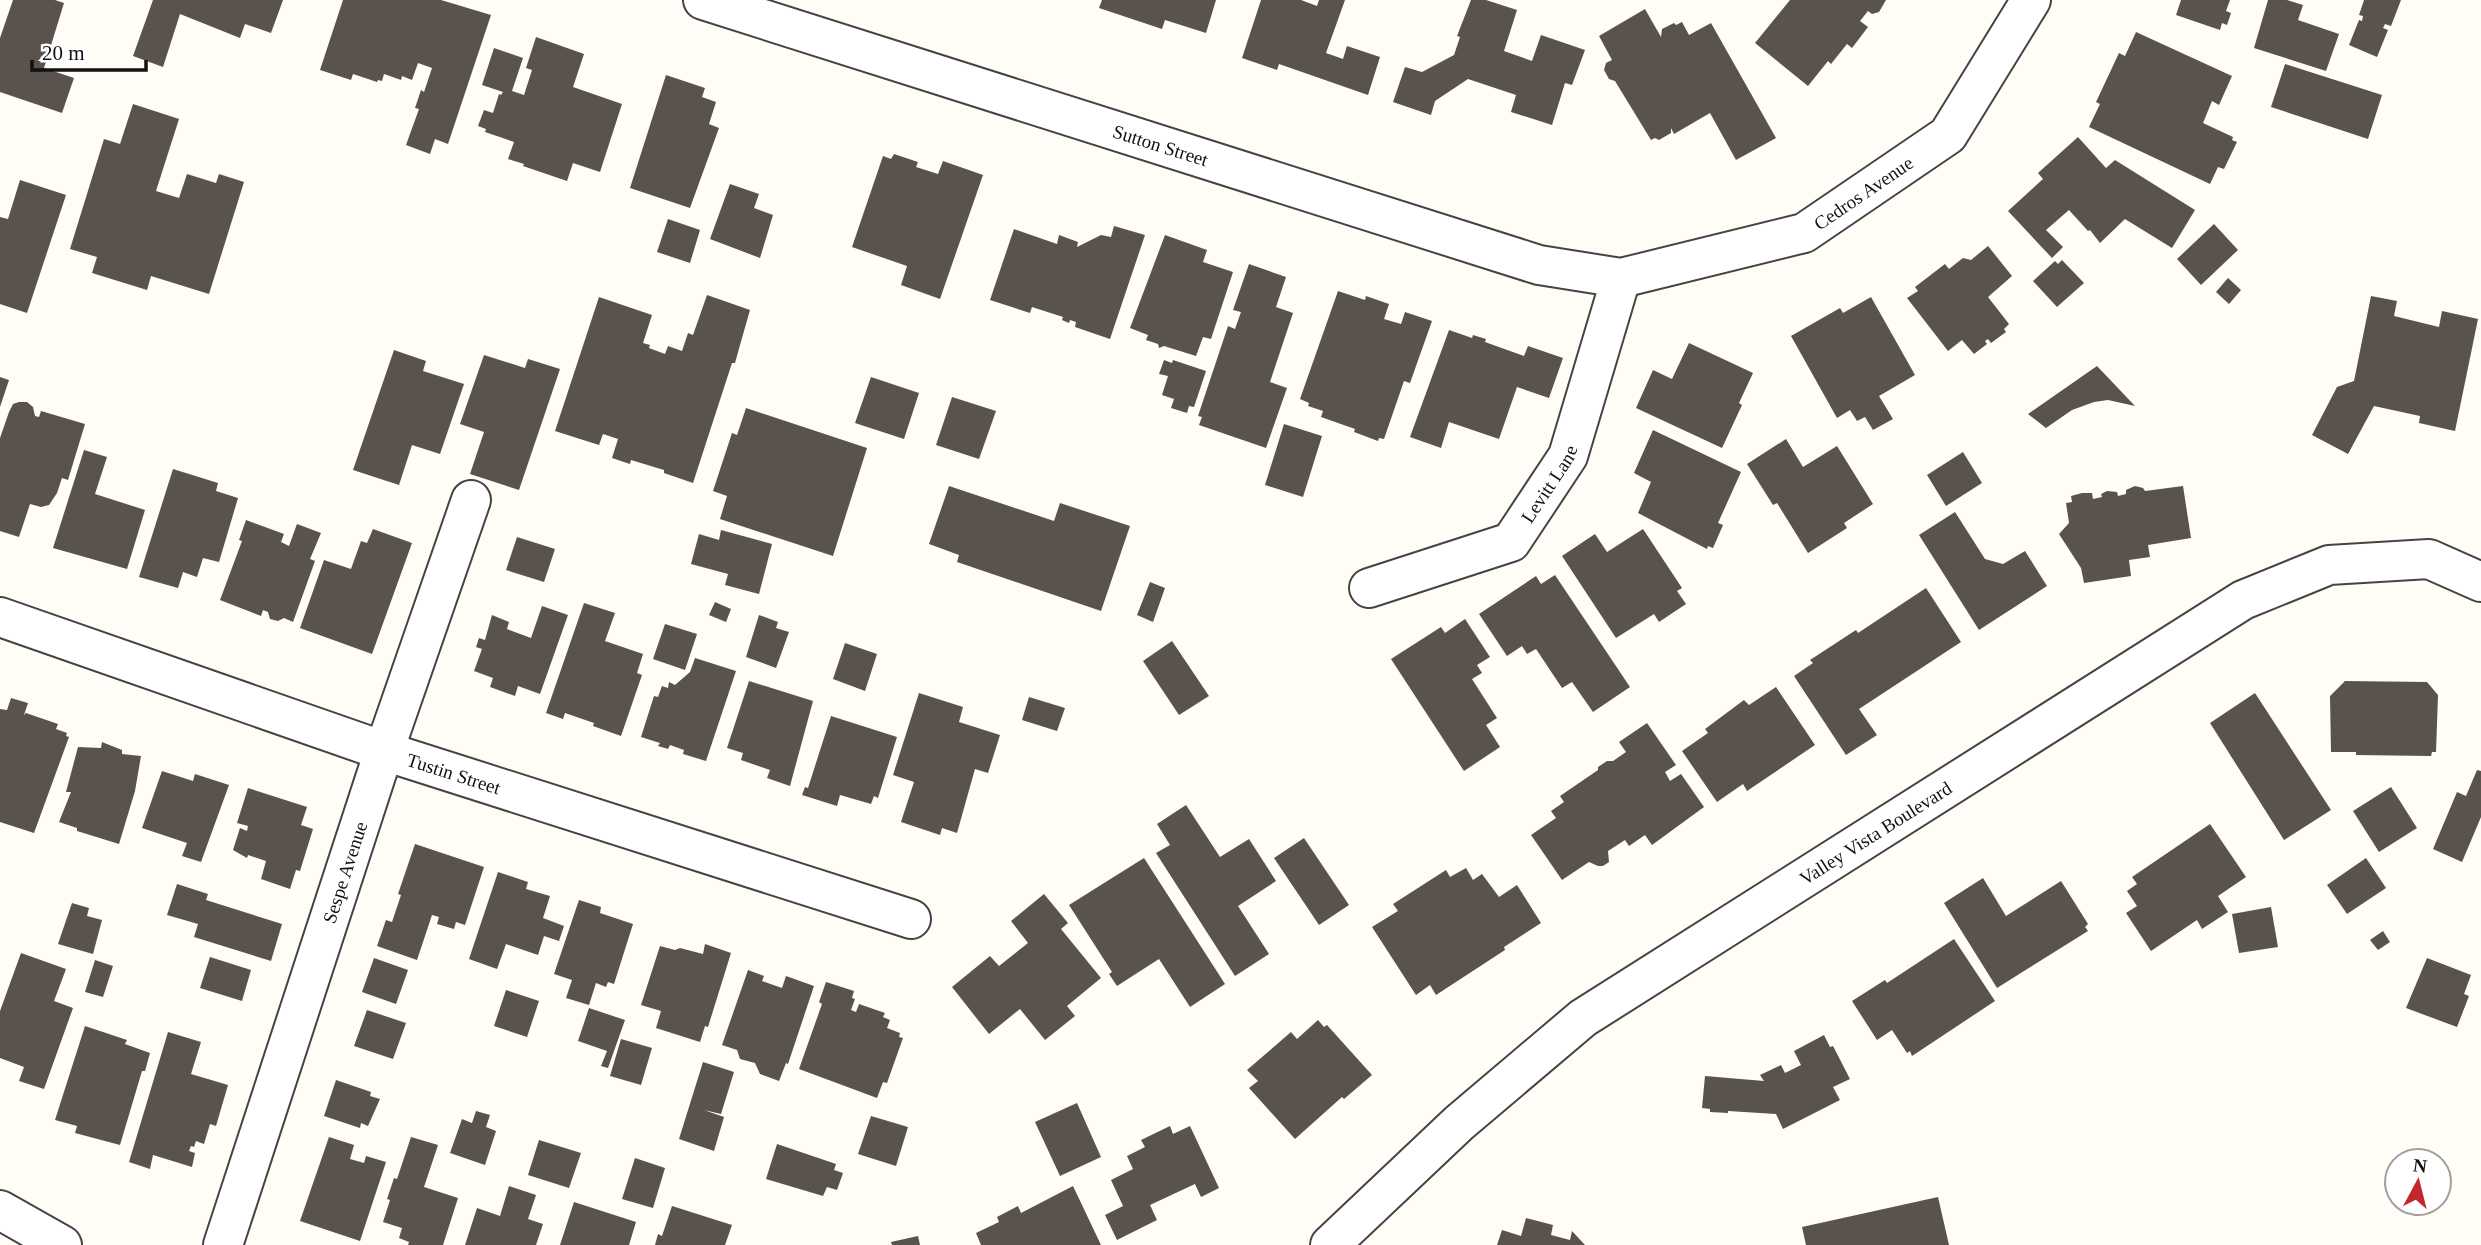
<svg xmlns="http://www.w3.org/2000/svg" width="2481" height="1245" font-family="Georgia,serif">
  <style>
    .building { fill: #5a524d }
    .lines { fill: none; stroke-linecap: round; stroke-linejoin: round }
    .minor-casing { stroke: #444; stroke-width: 42 }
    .minor { stroke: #fff; stroke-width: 38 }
    .labels { text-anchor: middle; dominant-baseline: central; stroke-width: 7; stroke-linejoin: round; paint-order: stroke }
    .street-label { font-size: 19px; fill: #111; stroke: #fff }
  </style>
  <rect width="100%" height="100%" fill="#fffdf5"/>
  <path class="building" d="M 13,0 L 55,0 L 64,3 L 44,68 L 74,78 L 62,113 L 0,92 L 0,38 Z
    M 153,0 L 283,0 L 271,33 L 245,24 L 240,38 L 180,14 L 163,67 L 133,56 Z
    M 343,0 L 441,0 L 491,15 L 448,144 L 435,139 L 430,154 L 406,145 L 419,109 L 415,108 L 421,90 L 424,92 L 432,68 L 418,63 L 412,80 L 402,76 L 401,80 L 384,74 L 382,81 L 378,80 L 377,82 L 353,74 L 351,80 L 320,70 Z
    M 1102,0 L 1216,0 L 1206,33 L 1165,20 L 1162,29 L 1099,8 Z
    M 1261,0 L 1301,0 L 1317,6 L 1319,0 L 1345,0 L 1326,53 L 1343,59 L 1347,46 L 1380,57 L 1368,95 L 1279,64 L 1277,70 L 1242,58 Z
    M 1471,0 L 1486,0 L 1517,10 L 1504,51 L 1532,61 L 1541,35 L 1585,50 L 1572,85 L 1565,83 L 1552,125 L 1511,112 L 1516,95 L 1468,79 L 1435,101 L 1431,115 L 1393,102 L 1405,67 L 1422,72 L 1454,55 L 1460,37 L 1457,36 Z
    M 1790,0 L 1886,0 L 1879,12 L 1872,14 L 1868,11 L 1860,21 L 1868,27 L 1852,48 L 1847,44 L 1831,64 L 1828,61 L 1808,86 L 1755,43 Z
    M 2181,0 L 2230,0 L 2226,11 L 2231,13 L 2227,25 L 2222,23 L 2220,30 L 2176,15 Z
    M 2268,0 L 2287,0 L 2303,5 L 2298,20 L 2339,34 L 2326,71 L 2254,48 Z
    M 2364,0 L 2401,0 L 2391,26 L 2385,24 L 2383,28 L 2388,30 L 2377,57 L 2349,45 L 2359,20 L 2362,21 L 2363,16 L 2359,15 Z
    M 1645,9 L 1661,37 L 1662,29 L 1674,23 L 1676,25 L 1682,22 L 1689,35 L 1711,23 L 1776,138 L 1736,160 L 1710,113 L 1674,134 L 1671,128 L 1671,133 L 1659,140 L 1655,138 L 1651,140 L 1615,81 L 1609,79 L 1604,70 L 1606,63 L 1612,60 L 1599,36 Z
    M 2136,32 L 2232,76 L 2219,105 L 2212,101 L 2203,123 L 2233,137 L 2232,140 L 2237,142 L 2224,169 L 2218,167 L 2210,184 L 2089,127 L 2100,104 L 2096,102 L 2119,53 L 2125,56 Z
    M 536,37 L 584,54 L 573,87 L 622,104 L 600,172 L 573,163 L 567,181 L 523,166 L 524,164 L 508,159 L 514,142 L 485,132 L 486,129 L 478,126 L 484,110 L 493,113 L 499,94 L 501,95 L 503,92 L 482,85 L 494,48 L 523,58 L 512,91 L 524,95 L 532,70 L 526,68 Z
    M 2285,64 L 2382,95 L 2368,139 L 2271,107 Z
    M 666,75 L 705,88 L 702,97 L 716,102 L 709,124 L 719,128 L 690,208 L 630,188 Z
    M 133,104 L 179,119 L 156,191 L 179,198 L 187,174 L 216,183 L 219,174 L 244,182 L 209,294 L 151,276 L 147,290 L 92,273 L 97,257 L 70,249 L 104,139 L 120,144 Z
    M 2078,137 L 2106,168 L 2115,160 L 2195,210 L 2172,248 L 2125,219 L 2100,243 L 2090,230 L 2088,231 L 2069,210 L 2046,230 L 2063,247 L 2052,258 L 2008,211 L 2043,179 L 2038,173 Z
    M 894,154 L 918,162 L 916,167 L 938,174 L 943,161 L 983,175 L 940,299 L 901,285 L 907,266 L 852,247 L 883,156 L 891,159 Z
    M 20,180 L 66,195 L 27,313 L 0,304 L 0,217 L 8,219 Z
    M 730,184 L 759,194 L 754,208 L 773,215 L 760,258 L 710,239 Z
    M 668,219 L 700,230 L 690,263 L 657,252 Z
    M 2214,224 L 2238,250 L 2201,285 L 2177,259 Z
    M 1114,226 L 1145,235 L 1110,339 L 1075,327 L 1076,322 L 1070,320 L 1069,323 L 1062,320 L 1063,317 L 1032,307 L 1030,313 L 990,300 L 1014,229 L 1057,244 L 1059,235 L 1078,242 L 1077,247 L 1101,235 L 1111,237 Z
    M 1165,235 L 1207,250 L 1203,262 L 1233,272 L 1211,339 L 1203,337 L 1196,356 L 1164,346 L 1159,348 L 1158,344 L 1146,340 L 1148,335 L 1130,328 Z
    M 1988,246 L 2012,276 L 1988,297 L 2009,324 L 2004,329 L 2006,332 L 1991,343 L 1988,339 L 1985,341 L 1987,344 L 1974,354 L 1962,340 L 1948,351 L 1907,298 L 1918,291 L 1915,287 L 1945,264 L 1949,269 L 1963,258 L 1971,260 Z
    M 2062,260 L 2084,283 L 2057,307 L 2033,281 L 2055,261 L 2058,264 Z
    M 1249,264 L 1286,277 L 1276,307 L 1293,313 L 1270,382 L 1287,388 L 1266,448 L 1199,425 L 1202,417 L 1198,416 L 1228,326 L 1235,329 L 1241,312 L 1233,310 Z
    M 2228,278 L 2241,290 L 2229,304 L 2216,292 Z
    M 1338,291 L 1365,300 L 1366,296 L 1389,304 L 1384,319 L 1401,324 L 1405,312 L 1432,321 L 1410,383 L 1404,381 L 1384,439 L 1379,438 L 1378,441 L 1354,432 L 1355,429 L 1321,417 L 1323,411 L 1308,406 L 1309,403 L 1300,399 Z
    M 707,295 L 750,310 L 740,345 L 735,363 L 732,363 L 693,483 L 664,473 L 664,470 L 631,460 L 630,464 L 612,458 L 618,439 L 603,434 L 599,445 L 555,431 L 599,297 L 652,315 L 643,343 L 650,345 L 649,348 L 665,354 L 668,346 L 682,351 L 688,333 L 693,335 Z
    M 2371,296 L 2397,301 L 2394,316 L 2439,327 L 2442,311 L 2478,319 L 2455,431 L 2419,423 L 2420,416 L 2374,406 L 2348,454 L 2312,435 L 2337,387 L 2354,381 Z
    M 1871,297 L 1915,375 L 1879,396 L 1893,419 L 1873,430 L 1865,417 L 1857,421 L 1850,410 L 1837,418 L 1791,336 L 1840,308 L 1843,313 Z
    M 1449,330 L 1472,338 L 1473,335 L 1486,339 L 1485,342 L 1524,356 L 1528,346 L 1563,358 L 1549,398 L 1517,387 L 1499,439 L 1449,422 L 1441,448 L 1410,437 Z
    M 1689,343 L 1753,373 L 1739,403 L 1742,405 L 1722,448 L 1636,408 L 1653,370 L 1672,379 Z
    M 394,350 L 426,361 L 423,371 L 464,384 L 440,454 L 412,445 L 399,485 L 353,470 Z
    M 484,355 L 525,368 L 528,359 L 560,369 L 519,490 L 470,474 L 484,432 L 460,424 Z
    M 1164,360 L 1172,363 L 1173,360 L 1206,371 L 1194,407 L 1189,406 L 1187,413 L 1171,408 L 1174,399 L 1162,395 L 1168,376 L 1159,374 Z
    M 2097,366 L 2135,406 L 2108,400 L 2094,402 L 2072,410 L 2046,428 L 2028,414 Z
    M 0,377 L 9,380 L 0,407 Z
    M 871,377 L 919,393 L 904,439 L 855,423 Z
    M 952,397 L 996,411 L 979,459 L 936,445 Z
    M 19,402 L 27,402 L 33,407 L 35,416 L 39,417 L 41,411 L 85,424 L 68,480 L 62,478 L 57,493 L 49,505 L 41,507 L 30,504 L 19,537 L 0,531 L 0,438 L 9,412 L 13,404 Z
    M 746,408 L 867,448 L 833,556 L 720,519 L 727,496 L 713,491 L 732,433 L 737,435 Z
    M 1284,424 L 1322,436 L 1303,497 L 1265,485 Z
    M 1653,430 L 1741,472 L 1718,523 L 1723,525 L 1713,548 L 1708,546 L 1707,549 L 1638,513 L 1651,482 L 1634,473 Z
    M 1786,439 L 1803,467 L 1837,446 L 1873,504 L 1844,523 L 1847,528 L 1808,553 L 1777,503 L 1773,505 L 1747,464 Z
    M 84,450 L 107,457 L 95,494 L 145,510 L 127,569 L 53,548 Z
    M 1963,452 L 1982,483 L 1946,506 L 1927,475 Z
    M 173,469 L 218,483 L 216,491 L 238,498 L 219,562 L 203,558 L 197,577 L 183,572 L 178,588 L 139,577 Z
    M 949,486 L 1054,521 L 1060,503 L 1130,526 L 1101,611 L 957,562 L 959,555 L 929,544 Z
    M 2135,486 L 2143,488 L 2145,491 L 2183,486 L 2191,538 L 2148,545 L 2150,557 L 2129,560 L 2131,576 L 2084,583 L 2081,568 L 2059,534 L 2069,523 L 2066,503 L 2072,502 L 2071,496 L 2082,493 L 2092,493 L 2093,499 L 2102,497 L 2101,494 L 2107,491 L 2117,492 L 2118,496 L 2126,494 L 2126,490 Z
    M 1955,512 L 1985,559 L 2003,564 L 2025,551 L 2047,586 L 1979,630 L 1919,535 Z
    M 246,520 L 284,534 L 281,542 L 289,546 L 297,524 L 321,533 L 310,559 L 315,561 L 293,622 L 284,618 L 278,621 L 270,619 L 268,612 L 263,610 L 261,616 L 220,600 L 242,541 L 239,540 Z
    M 373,529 L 412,543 L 372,654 L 300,628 L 324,560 L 351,569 L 361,541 L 367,543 Z
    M 1643,529 L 1682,588 L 1677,591 L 1686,604 L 1659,622 L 1654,614 L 1616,638 L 1562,556 L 1595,534 L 1607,552 Z
    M 721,530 L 772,544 L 759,594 L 725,585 L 728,574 L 691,564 L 699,534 L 719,540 Z
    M 517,537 L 555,549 L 544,582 L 506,570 Z
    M 1555,575 L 1630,687 L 1593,712 L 1572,682 L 1562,688 L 1536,649 L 1527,654 L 1522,646 L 1507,656 L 1479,614 L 1536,576 L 1541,584 Z
    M 1150,582 L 1165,588 L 1153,622 L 1137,615 Z
    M 1926,588 L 1961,642 L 1859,709 L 1877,735 L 1846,755 L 1794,676 L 1813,663 L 1810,660 L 1856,630 L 1858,633 Z
    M 715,602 L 731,609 L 726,622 L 709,615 Z
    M 584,603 L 615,613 L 605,641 L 643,654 L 637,673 L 642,675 L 621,736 L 593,726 L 594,723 L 565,713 L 563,719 L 546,713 Z
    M 542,606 L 568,615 L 540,694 L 518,686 L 515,696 L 490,687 L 493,678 L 474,671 L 482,649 L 476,647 L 479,638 L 485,640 L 492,615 L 509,622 L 507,629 L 531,638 Z
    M 759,615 L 778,622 L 776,628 L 789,632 L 776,668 L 746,657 Z
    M 1465,619 L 1490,657 L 1477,665 L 1482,673 L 1472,679 L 1497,718 L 1486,725 L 1500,747 L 1464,771 L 1391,659 L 1441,627 L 1445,633 Z
    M 665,624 L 697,634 L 685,670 L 653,659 Z
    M 1172,641 L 1209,696 L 1179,715 L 1143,661 Z
    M 845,643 L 877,654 L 865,691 L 833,679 Z
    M 695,658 L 736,671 L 706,761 L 683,754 L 684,750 L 670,745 L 668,749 L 658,746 L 660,743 L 641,737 L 654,696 L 658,697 L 662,686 L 668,688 L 669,682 L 675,685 L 690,672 Z
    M 749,681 L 813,701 L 790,786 L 767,778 L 770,770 L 741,760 L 743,753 L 727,748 Z
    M 2345,681 L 2427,682 L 2438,695 L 2436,752 L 2432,752 L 2431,756 L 2356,755 L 2356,752 L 2331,752 L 2330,696 Z
    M 1776,687 L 1815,745 L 1747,791 L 1743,784 L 1717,802 L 1682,751 L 1708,733 L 1705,729 L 1744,700 L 1749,705 Z
    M 919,693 L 963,707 L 959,722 L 1000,735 L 988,773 L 975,769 L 957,833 L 942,828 L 940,835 L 901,822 L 914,782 L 893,775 Z
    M 2255,693 L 2331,810 L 2284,840 L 2210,723 Z
    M 1029,697 L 1065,708 L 1057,731 L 1022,720 Z
    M 11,698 L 28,703 L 24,715 L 26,713 L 58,724 L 56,729 L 67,733 L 66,736 L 69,737 L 34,833 L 0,822 L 0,709 L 7,710 Z
    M 831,716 L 897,737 L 878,798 L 874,796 L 871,804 L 840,795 L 837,806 L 802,795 L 805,787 L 808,788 Z
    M 1647,723 L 1676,765 L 1665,772 L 1670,781 L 1681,774 L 1704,807 L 1652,845 L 1645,835 L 1629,846 L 1625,840 L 1608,851 L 1609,862 L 1603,866 L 1598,866 L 1589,862 L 1562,880 L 1531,835 L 1556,818 L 1551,811 L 1564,802 L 1560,796 L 1598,770 L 1598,767 L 1607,761 L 1613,761 L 1626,752 L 1619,742 Z
    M 102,742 L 122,750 L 122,754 L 141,756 L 135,791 L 119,844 L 77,831 L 77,828 L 59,822 L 71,792 L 66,792 L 78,747 L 101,748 Z
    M 2477,770 L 2481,771 L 2481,817 L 2462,862 L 2433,849 L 2457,792 L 2466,796 Z
    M 162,771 L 193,781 L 195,774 L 229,785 L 201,862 L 182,856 L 187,843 L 142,828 Z
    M 2391,787 L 2417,828 L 2379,852 L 2353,811 Z
    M 248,788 L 307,807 L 301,825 L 313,829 L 300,871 L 296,870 L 290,889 L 261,879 L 266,861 L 248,855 L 247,858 L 233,850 L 240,828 L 247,831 L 248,826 L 237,823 Z
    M 1186,805 L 1220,857 L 1249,839 L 1276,881 L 1238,906 L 1269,954 L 1235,976 L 1156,853 L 1170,845 L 1157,824 Z
    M 2210,824 L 2246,877 L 2218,896 L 2228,912 L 2202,929 L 2197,920 L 2151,951 L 2126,913 L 2137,906 L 2127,891 L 2137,884 L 2132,877 Z
    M 1304,838 L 1349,905 L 1319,925 L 1274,858 Z
    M 415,844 L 484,867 L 465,925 L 456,922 L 454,929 L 437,924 L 439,917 L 432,915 L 417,960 L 377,946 L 386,920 L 392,922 L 401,895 L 398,894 Z
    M 1144,858 L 1225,984 L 1190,1007 L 1159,959 L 1117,986 L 1109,974 L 1112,972 L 1069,905 Z
    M 2366,858 L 2386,888 L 2347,914 L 2327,885 Z
    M 1466,868 L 1473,880 L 1482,874 L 1499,897 L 1517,885 L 1541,923 L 1504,947 L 1505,950 L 1436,995 L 1430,985 L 1416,995 L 1372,927 L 1398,911 L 1393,904 L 1446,870 L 1450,877 Z
    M 498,872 L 528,882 L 526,889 L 550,896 L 543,918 L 564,926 L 559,941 L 544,936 L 538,955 L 506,944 L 497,969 L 469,959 Z
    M 1983,878 L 2006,916 L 2061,881 L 2088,924 L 2085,927 L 2088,931 L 1997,988 L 1944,903 Z
    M 177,884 L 208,894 L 206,900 L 282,924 L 271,961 L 194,937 L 198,924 L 167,915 Z
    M 1044,894 L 1068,923 L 1061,929 L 1101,978 L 1067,1006 L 1075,1016 L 1045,1040 L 1020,1009 L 989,1034 L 952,987 L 990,956 L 999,966 L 1028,943 L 1011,921 Z
    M 579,900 L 601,907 L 600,913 L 633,924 L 614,984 L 608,982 L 606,987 L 596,983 L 589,1005 L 566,998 L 572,980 L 554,974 Z
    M 72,903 L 89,908 L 87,916 L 102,920 L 93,954 L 58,944 Z
    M 2271,907 L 2278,947 L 2239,953 L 2232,914 Z
    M 2383,931 L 2390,942 L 2378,950 L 2370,940 Z
    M 1954,939 L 1995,1001 L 1912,1056 L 1910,1051 L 1907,1053 L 1892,1030 L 1877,1040 L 1852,1001 L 1885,980 L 1887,983 Z
    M 705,944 L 731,953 L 708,1027 L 705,1026 L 700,1042 L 656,1028 L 661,1011 L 641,1005 L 660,946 L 675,950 L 680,948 L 703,954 Z
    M 21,953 L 66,969 L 54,1001 L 73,1008 L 44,1089 L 19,1081 L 24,1067 L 0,1058 L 0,1011 Z
    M 210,957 L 251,970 L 242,1001 L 200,988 Z
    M 374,958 L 408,970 L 396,1004 L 362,992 Z
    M 2427,958 L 2471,975 L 2464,994 L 2469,996 L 2457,1027 L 2406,1008 Z
    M 95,960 L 113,966 L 103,997 L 85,992 Z
    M 748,970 L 764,976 L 762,981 L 782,988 L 786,976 L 814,986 L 788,1064 L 786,1063 L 779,1081 L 760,1074 L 755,1063 L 740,1059 L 737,1050 L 722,1045 Z
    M 826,982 L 854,991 L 852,998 L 855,999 L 851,1010 L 856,1012 L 859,1004 L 885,1013 L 883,1017 L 890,1020 L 887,1028 L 900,1033 L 899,1037 L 903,1038 L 887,1083 L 883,1082 L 877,1098 L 799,1069 L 822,1004 L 819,1002 Z
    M 506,990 L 539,1001 L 527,1037 L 494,1026 Z
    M 589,1008 L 625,1020 L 608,1068 L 601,1066 L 607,1051 L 578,1041 Z
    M 367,1010 L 406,1023 L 393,1059 L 354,1046 Z
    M 1318,1020 L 1324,1027 L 1327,1025 L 1372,1075 L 1344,1099 L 1342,1097 L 1295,1139 L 1249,1088 L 1258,1081 L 1247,1070 L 1291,1032 L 1297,1039 Z
    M 85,1026 L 127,1040 L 125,1044 L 150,1053 L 145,1071 L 142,1071 L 120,1145 L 75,1133 L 77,1126 L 55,1120 Z
    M 168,1032 L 201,1042 L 191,1074 L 228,1085 L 216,1126 L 210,1124 L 204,1144 L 196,1141 L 194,1147 L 191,1146 L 189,1151 L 195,1153 L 192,1167 L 153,1155 L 150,1169 L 129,1162 Z
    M 1824,1035 L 1830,1047 L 1833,1046 L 1850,1079 L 1833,1087 L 1840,1100 L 1783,1129 L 1776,1114 L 1728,1111 L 1728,1113 L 1710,1112 L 1710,1109 L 1702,1108 L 1705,1076 L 1764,1081 L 1760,1075 L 1781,1065 L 1785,1073 L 1801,1065 L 1794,1051 Z
    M 621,1039 L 652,1048 L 641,1085 L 610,1076 Z
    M 703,1062 L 734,1072 L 721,1114 L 704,1110 L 724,1117 L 714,1151 L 679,1139 Z
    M 336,1080 L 371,1092 L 370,1096 L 380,1099 L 368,1126 L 361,1123 L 360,1128 L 324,1116 Z
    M 1077,1103 L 1101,1157 L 1060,1176 L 1035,1122 Z
    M 476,1111 L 490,1115 L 486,1127 L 496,1131 L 485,1165 L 450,1153 L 462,1119 L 472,1123 Z
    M 871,1116 L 908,1127 L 896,1166 L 858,1154 Z
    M 1170,1126 L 1173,1134 L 1190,1126 L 1219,1188 L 1201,1197 L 1195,1184 L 1150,1205 L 1157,1220 L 1117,1240 L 1105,1215 L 1123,1206 L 1111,1180 L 1133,1169 L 1127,1156 L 1145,1147 L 1141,1140 Z
    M 329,1137 L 354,1145 L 350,1159 L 364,1163 L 366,1156 L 386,1162 L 360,1241 L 300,1221 Z
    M 411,1137 L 438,1145 L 424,1187 L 458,1198 L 443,1245 L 408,1245 L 409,1242 L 399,1238 L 402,1228 L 383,1222 L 390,1200 L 387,1199 L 394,1178 L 397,1179 Z
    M 539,1140 L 581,1153 L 569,1188 L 528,1175 Z
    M 777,1144 L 836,1164 L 834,1170 L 843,1173 L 837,1190 L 827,1187 L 823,1196 L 766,1179 Z
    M 635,1158 L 665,1168 L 653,1208 L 622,1199 Z
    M 509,1186 L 536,1195 L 528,1219 L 543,1224 L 536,1245 L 465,1245 L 477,1208 L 500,1216 Z
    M 1073,1186 L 1101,1245 L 981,1245 L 976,1233 L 999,1222 L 997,1217 L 1018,1206 L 1021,1213 Z
    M 1938,1197 L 1949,1245 L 1806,1245 L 1802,1227 Z
    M 574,1202 L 636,1222 L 629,1245 L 560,1245 Z
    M 672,1206 L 732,1225 L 725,1245 L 655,1245 L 658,1234 L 662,1236 Z
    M 1526,1218 L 1553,1225 L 1551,1235 L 1570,1240 L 1572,1231 L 1585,1245 L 1497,1245 L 1502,1230 L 1521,1236 Z
    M 918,1236 L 920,1245 L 892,1245 L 891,1242 Z"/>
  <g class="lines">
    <g class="minor-casing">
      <g id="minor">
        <path id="s1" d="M 703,0 L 1539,265 L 1621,278 L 1804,233 L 1948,135 L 2031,0"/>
        <path id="s2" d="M 1369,588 L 1511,542 L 1568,456 L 1621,278"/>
        <path id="s3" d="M 0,617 L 384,751 L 911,919"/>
        <path d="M 0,1210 L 62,1245"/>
        <path id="s4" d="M 223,1245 L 384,751 L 471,500"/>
        <path id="s5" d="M 1330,1245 L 1459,1123 L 1583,1018 L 2243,600 L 2329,565 L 2429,559 L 2481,582"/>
      </g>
    </g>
    <use href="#minor" class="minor"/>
  </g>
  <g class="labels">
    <g class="street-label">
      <text stroke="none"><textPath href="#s1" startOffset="480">Sutton Street</textPath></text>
      <text stroke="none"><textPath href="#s1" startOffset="1220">Cedros Avenue</textPath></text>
      <text stroke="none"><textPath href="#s2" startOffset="219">Levitt Lane</textPath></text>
      <text stroke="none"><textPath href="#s3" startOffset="480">Tustin Street</textPath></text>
      <text stroke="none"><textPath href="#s5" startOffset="686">Valley Vista Boulevard</textPath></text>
      <text stroke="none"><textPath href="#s4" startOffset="392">Sespe Avenue</textPath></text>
    </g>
  </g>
  <g transform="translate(2418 1182) rotate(7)"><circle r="33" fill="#ffffff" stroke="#a0a0a0" stroke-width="2"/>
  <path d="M0-5L12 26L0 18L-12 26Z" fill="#c4262e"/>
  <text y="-10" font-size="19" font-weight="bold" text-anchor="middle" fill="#111111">N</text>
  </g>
  <path d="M32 60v10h114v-10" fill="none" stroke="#111111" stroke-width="3.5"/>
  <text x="42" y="60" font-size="21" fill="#111111" stroke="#ffffff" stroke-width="5" paint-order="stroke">20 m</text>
</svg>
